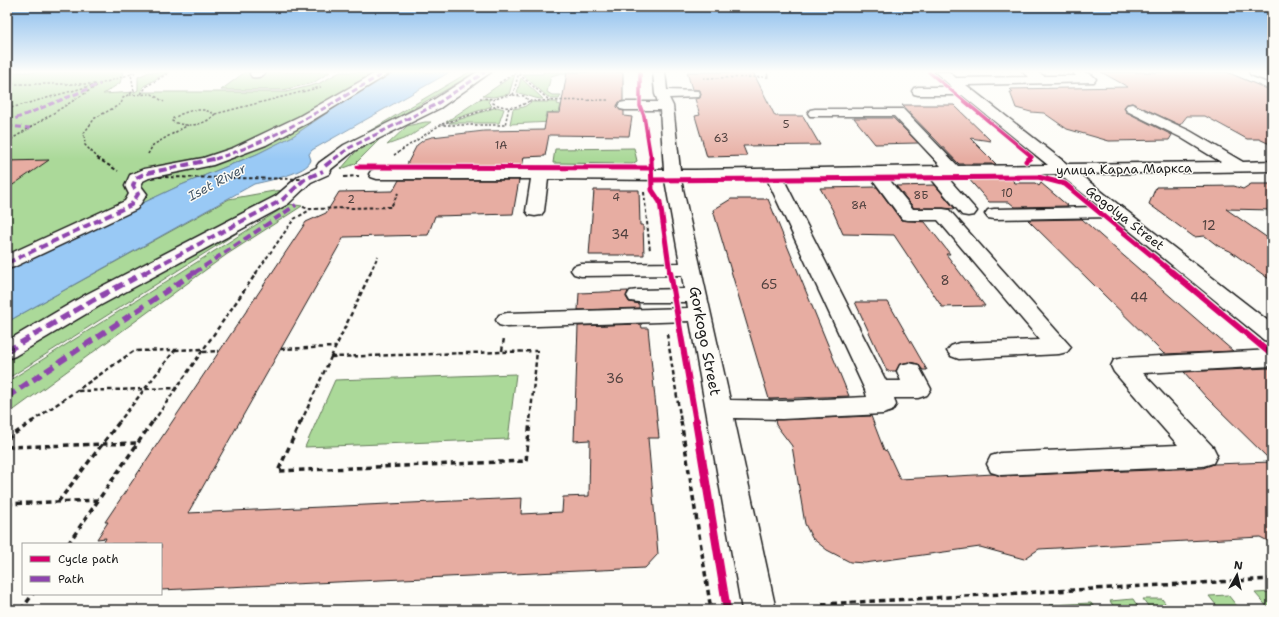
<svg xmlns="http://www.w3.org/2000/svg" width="1279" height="617" font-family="'Shantell Sans',sans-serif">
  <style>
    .green { fill: #abd999; stroke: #647a5a }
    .water { fill: #99c9f5; stroke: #67849e }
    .building { fill: #e7ada2; stroke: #1c1c1c }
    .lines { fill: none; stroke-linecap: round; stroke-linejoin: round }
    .minor-casing { stroke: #1c1c1c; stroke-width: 3 }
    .major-casing { stroke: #1c1c1c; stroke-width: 3 }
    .path-far3 { stroke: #1c1c1c; stroke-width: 1.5; stroke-dasharray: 2.5 2; stroke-linecap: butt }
    .path-far2 { stroke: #1c1c1c; stroke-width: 2; stroke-dasharray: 3.5 2.5; stroke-linecap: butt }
    .path-far1 { stroke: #1c1c1c; stroke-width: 2.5; stroke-dasharray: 4.5 3; stroke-linecap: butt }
    .path { stroke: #1c1c1c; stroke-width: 3.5; stroke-dasharray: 5.5 4; stroke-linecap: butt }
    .minor { fill: #fdfcf7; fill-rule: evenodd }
    .major { fill: #fdfcf7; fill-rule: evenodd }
    .path-bridge { stroke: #1c1c1c; stroke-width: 2; stroke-dasharray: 3.5 2.5; stroke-linecap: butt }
    .quiet-far2 { stroke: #8e44ad; stroke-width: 3; stroke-dasharray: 6 3; stroke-linecap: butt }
    .quiet-far1 { stroke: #8e44ad; stroke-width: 4; stroke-dasharray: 8 4; stroke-linecap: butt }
    .quiet { stroke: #8e44ad; stroke-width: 5.5; stroke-dasharray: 10 5.5; stroke-linecap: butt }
    .cycleway-far3-casing { stroke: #fdfcf7; stroke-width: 5 }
    .cycleway-far2-casing { stroke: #fdfcf7; stroke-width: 7 }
    .cycleway-far1-casing { stroke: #fdfcf7; stroke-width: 9 }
    .cycleway-casing { stroke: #fdfcf7; stroke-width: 11 }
    .cycleway-far3 { stroke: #d6006c; stroke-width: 3.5 }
    .cycleway-far2 { stroke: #d6006c; stroke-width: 5 }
    .cycleway-far1 { stroke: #d6006c; stroke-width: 6 }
    .cycleway { stroke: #d6006c; stroke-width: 8 }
    .labels { text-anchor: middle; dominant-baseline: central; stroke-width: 3; stroke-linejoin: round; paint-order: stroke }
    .far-number-label { font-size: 11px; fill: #4f403e }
    .far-street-label { font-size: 13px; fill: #1c1c1c; stroke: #fdfcf7 }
    .far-water-label { font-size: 13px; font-style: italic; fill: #485968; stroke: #fdfcf7 }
    .number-label { font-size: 13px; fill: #4f403e }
    .street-label { font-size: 15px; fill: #1c1c1c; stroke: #fdfcf7 }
  </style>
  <rect width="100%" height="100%" fill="#fdfcf7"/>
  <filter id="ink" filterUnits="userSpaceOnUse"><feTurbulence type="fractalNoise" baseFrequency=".025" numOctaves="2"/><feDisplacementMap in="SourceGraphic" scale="8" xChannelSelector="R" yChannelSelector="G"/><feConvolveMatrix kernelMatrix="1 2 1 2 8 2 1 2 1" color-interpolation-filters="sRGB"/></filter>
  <g filter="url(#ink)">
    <path class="green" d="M 7,72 L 123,72 L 120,83 L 103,94 L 135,92 L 138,90 L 138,77 L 149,72 L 168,72 L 144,86 L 141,92 L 286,92 L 318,84 L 340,72 L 393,72 L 352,96 L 293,136 L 257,154 L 179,186 L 7,267 Z
      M 245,72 L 330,72 L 313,83 L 283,90 L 221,90 Z
      M 469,72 L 477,72 L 344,148 L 329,160 L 324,158 Z
      M 543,72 L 567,72 L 566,74 L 558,74 L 551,76 L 547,92 L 552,95 L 561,95 L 559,99 L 550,99 L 522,74 L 543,74 Z
      M 515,74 L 509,94 L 493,97 L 483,96 Z
      M 521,78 L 543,99 C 533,99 527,94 517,93 Z
      M 480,99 L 490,99 L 488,102 L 492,106 L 446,122 Z
      M 531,102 L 558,102 L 557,104 L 561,105 L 559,112 L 546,113 L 545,117 L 558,117 L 552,122 L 510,124 L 513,109 L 524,107 Z
      M 497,107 L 504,109 L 499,123 L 449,123 Z
      M 425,122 L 431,122 L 409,137 L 387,145 L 407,126 Z
      M 387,132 L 355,164 L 341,169 L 359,148 Z
      M 634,148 L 637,161 L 632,164 L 553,163 L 555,149 Z
      M 306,189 L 7,379 L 7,322 L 229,199 L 274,191 Z
      M 289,204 L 302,206 L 226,255 L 7,415 L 7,382 Z
      M 516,374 L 508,439 L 305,447 L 335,380 Z
      M 1272,592 L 1272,610 L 1270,610 L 1255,593 Z
      M 1228,595 L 1240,610 L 1220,610 L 1209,596 Z
      M 1133,599 L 1140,610 L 1116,610 L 1110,601 Z
      M 1143,599 L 1162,599 L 1170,610 L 1151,610 Z
      M 1091,603 L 1096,610 L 1053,610 L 1050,605 Z"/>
    <path class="water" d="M 393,72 L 450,72 L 312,150 L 309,154 L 311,160 C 308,173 267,181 254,184 L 7,322 L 7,267 L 179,186 L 257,154 L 293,136 L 352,96 Z"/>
    <path class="building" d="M 567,72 L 623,72 L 623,101 L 619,102 L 617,107 L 620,110 L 624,111 L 624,116 L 632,117 L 629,136 L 549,135 L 545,156 L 524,157 L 522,168 L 405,168 L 417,145 L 425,139 L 432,137 L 484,131 L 544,130 L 547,113 L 560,113 Z
      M 687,72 L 753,72 L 775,116 L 803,116 L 820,145 L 743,146 L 747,156 L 707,157 L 695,116 L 700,115 L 695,99 L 700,98 L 701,94 L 700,90 L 692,89 Z
      M 1101,72 L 1227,72 L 1272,91 L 1272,145 L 1259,139 L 1247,139 L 1205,116 L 1187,116 L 1180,125 L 1132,103 L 1127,104 L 1124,107 L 1126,112 L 1172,135 L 1169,140 L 1109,141 L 1067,129 L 1044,113 L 1031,112 L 1016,108 L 1010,92 L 1013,92 L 1010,89 L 1128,87 Z
      M 902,105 L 954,105 L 991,141 L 970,138 L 996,164 L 959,164 Z
      M 854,118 L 893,118 L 918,143 L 875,144 Z
      M 49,160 L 7,189 L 7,161 Z
      M 1008,176 L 1015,183 L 1035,183 L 1039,186 L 1041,183 L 1068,206 L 1015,207 L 1009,202 L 989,202 L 967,177 Z
      M 399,180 L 519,180 L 513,214 L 435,216 L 428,235 L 344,237 L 188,513 L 522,498 L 521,514 L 562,512 L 563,497 L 589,496 L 590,440 L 574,441 L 578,326 L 641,324 L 642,328 L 648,328 L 659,438 L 648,438 L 658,554 L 645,568 L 161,590 L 161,544 L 103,544 L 106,538 L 97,539 L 108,522 L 105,522 L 306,222 L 326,213 L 339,192 L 393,191 Z
      M 1251,184 L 1272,184 L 1272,210 L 1226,209 L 1272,241 L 1272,281 L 1230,251 L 1218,246 L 1205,236 L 1194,237 L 1149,204 L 1156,187 L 1234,186 L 1243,189 Z
      M 935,185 L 955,209 L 943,208 L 914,208 L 896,186 Z
      M 877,187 L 901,220 L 925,222 L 950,254 L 946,254 L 985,306 L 942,307 L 894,235 L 843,234 L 832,209 L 820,188 Z
      M 594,190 L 639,190 L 640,225 L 643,225 L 644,255 L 589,255 Z
      M 731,199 L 768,199 L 849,396 L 769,399 L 713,210 Z
      M 1082,219 L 1101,236 L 1233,351 L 1164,354 L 1028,220 Z
      M 628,291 L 626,297 L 629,302 L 639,304 L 639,308 L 578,310 L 579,293 Z
      M 855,302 L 888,302 L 927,370 L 923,370 L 918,364 L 909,362 L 900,364 L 896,371 L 887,371 Z
      M 1269,368 L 1272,371 L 1272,543 L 1260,537 L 1039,549 L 1024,559 L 980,547 L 865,563 L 850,562 L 827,550 L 812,538 L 805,524 L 792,446 L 776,425 L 775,420 L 871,416 L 884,450 L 887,451 L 900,479 L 994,474 L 1001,476 L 1203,468 L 1214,464 L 1272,462 L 1206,397 L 1184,372 Z"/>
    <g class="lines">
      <g class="minor-casing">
        <path id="minor" d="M 251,72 L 266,72 C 262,77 257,78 252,77 L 250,74 Z
          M 377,72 L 392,72 L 308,123 L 266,145 L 213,165 L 149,178 L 143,181 L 141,186 L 147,194 L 137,209 L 14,267 L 7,269 L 7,255 L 125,201 L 129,194 L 125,186 L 130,175 L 144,169 L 203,158 L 233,148 L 298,117 Z
          M 477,72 L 491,72 L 440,108 L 354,151 L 330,170 L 331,171 L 329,174 L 311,182 L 288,204 L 101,305 L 15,356 L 7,359 L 7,341 L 85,295 L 276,196 L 299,176 L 318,167 L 317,166 L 319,163 L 344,145 L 430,102 Z
          M 653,72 L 665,72 L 667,90 L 699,91 L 700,94 L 699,97 L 669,98 L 673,106 L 680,170 L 695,170 L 941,166 L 894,116 L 810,116 L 808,113 L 810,110 L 815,109 L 903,109 L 958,166 L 1048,165 L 962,95 L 918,95 L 914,94 L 912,91 L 914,88 L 918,87 L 952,87 L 935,72 L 949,72 L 956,78 L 1028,77 L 1023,72 L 1037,72 L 1044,76 L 1076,76 L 1073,72 C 1082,72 1090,71 1096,79 L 1094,82 L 966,85 L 1067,164 L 1221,162 L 1180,137 L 1127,111 L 1125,108 L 1127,105 L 1132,104 L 1190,131 L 1243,162 L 1272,161 L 1272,171 L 1079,174 L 1272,324 L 1272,342 L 1264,340 L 1113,217 L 994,219 L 988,218 L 985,214 L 988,210 L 994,209 L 1100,207 L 1059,174 L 946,176 L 977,211 L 974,215 L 968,216 L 962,215 L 929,176 L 887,177 L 913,209 L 943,209 L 949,210 L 1071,347 L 1067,352 L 1059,354 L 959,359 L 951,356 L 947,351 L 951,346 L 959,343 L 1040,340 L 938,220 L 908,220 L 902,219 L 871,177 L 783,178 L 886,381 L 901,381 L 897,371 L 900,365 L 909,363 L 918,365 L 931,389 L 927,395 L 918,398 L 894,398 L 896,405 L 892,411 L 883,414 L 782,419 L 734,418 L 776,610 L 742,610 L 690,321 L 507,327 L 499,325 L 496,320 L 499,315 L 507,313 L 688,308 L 687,302 L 638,302 L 630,301 L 627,296 L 630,291 L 638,290 L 684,289 L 682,275 L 581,276 L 574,274 L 571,270 L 574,266 L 581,264 L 680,263 L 665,180 L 548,179 L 544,211 L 541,215 L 535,216 L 529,215 L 526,211 L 531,179 L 377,179 L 371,177 L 369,174 L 371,171 L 377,169 L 664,170 L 660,110 L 625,110 L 620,109 L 618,106 L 620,103 L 625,102 L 658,102 L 655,94 ZM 767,179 L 865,390 L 867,397 L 782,401 L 730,400 L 681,180 Z
          M 1272,350 L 1272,366 L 1143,373 L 1213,447 L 1217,455 L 1213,463 L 1203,466 L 1001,475 L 991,472 L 987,464 L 991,456 L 1001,453 L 1178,445 L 1114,372 L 1111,366 L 1114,360 L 1123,358 Z"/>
      </g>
      <g class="major-casing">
        <path id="major" d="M 1249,72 L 1266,72 L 1272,75 L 1272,83 L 1251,75 Z"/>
      </g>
      <path class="path-far3" d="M 519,74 L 549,100
        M 703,78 L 769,77 L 766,72
        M 499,83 L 516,72
        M 7,84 L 95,84
        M 141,94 L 147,86 L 170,72
        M 129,95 L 152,94 L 164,102
        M 513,95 L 524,96 L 529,101 C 518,109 505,109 493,103 L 493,100 L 504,96 Z
        M 513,95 L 519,72
        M 480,98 L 495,99
        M 529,101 L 608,100
        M 7,109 L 97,84
        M 193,110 L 205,110 L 215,114 C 205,126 186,128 172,121 L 172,119 L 181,114 Z
        M 215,114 L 321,87
        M 442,124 L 497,106
        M 439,125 L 505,125 L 509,107
        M 7,142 L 100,84 L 137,72
        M 148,154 L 153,145 L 188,125
        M 394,155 L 440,125
        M 99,159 L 85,145 L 84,133 L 95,118 L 121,104 L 123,98 L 134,91 L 131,74 L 132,72"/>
      <path class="path-far2" d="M 97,158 L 118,171
        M 344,177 L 359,176
        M 644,192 L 650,251
        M 303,207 L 310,209 L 391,207 L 398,193
        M 294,219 L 310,210
        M 256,273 L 294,219
        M 370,273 L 378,256"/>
      <path class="path-far1" d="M 667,334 L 681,422
        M 281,349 L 335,347
        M 175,350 L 204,349
        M 502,351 L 504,338
        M 203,352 L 219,351
        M 331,357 L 371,272
        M 331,357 L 537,351 L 530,422
        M 78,391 L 177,388
        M 31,422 L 134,351 L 175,350 L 119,422
        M 153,422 L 257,272
        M 301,422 L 331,357"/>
      <path class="path" d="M 301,421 L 278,471 L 526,461 L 530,421
        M 681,421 L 711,610
        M 7,439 L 33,421
        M 7,447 L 138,443
        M 58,502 L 120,421
        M 7,504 L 98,500
        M 68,544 L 153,421
        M 822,604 L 1272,579
        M 21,610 L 33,594"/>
      <use href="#minor" class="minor"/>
      <use href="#major" class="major"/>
      <path class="path-bridge" d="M 159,177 L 305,179"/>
      <path class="quiet-far2" d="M 7,122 L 100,84
        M 7,126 L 30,128
        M 7,138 L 12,139
        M 215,159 C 276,140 330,104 386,72
        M 334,159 L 349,148 L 435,105 L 485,72"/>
      <path class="quiet-far1" d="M 325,166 L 335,158
        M 7,263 L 131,205 L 138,194 L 133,186 L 136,178 L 144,174 L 218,158
        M 144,273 L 282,200 L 305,179 L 323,171
        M 194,273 L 296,205"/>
      <path class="quiet" d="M 7,351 L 93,300 L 146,272
        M 7,397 L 195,272"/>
      <g class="cycleway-far3-casing">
        <path id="cycleway-far3" d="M 640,72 L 640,106 L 644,116 L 651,159
          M 929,72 L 1032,157 L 1028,159"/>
      </g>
      <g class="cycleway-far2-casing">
        <path id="cycleway-far2" d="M 651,158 L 652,190 L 660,202 L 670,273
          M 1026,161 L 1030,158
          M 358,167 L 652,168
          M 652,180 L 1038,177 L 1065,184 L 1173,273"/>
      </g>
      <g class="cycleway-far1-casing">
        <path id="cycleway-far1" d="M 670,272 L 696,422
          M 1172,272 L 1272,355"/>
      </g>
      <g class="cycleway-casing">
        <path id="cycleway" d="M 696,421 L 727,610"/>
      </g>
      <use href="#cycleway-far3" class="cycleway-far3"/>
      <use href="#cycleway-far2" class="cycleway-far2"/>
      <use href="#cycleway-far1" class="cycleway-far1"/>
      <use href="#cycleway" class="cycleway"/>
    </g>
  </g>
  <linearGradient id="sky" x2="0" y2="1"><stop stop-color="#88bced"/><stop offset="0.45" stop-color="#fefefb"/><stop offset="1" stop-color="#fefefb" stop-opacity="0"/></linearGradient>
  <rect width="1279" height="159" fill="url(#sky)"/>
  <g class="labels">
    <g class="far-number-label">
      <text x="786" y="124">5</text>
      <text x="721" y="138">63</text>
      <text x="501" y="145">1А</text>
      <text x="1007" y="193">10</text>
      <text x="921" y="195">8Б</text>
      <text x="616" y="197">4</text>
      <text x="351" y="199">2</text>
      <text x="859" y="205">8А</text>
    </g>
    <g class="far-street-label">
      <text transform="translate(1124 169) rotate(-1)">улица Карла Маркса</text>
      <text transform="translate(1125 218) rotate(38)">Gogolya Street</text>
    </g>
    <g class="far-water-label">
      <text transform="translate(217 182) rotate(-28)">Iset River</text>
    </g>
    <g class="number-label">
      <text x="1209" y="225">12</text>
      <text x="620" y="234">34</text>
      <text x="945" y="280">8</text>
      <text x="769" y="284">65</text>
      <text x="1139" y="297">44</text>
      <text x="615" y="378">36</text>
    </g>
    <g class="street-label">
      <text transform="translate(705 341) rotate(79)">Gorkogo Street</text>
    </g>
  </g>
  <rect width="1279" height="617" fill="none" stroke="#fdfcf7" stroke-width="24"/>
  <rect x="12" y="12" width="1255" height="593" fill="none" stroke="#1c1c1c" stroke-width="1.5" filter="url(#ink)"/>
  <rect x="22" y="543" width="140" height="52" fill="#fdfcf7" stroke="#a3a29f"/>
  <rect x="30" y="556" width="20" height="6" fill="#d6006c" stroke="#a3a29f"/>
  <text x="58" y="563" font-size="12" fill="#1c1c1c">Cycle path</text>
  <rect x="30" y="576" width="20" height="6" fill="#8e44ad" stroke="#a3a29f"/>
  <text x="58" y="583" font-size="12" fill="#1c1c1c">Path</text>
  <g transform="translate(1237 575) rotate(8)" stroke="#fdfcf7" stroke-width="3" paint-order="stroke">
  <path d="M0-3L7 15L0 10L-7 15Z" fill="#1c1c1c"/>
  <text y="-6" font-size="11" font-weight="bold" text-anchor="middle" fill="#1c1c1c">N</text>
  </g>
</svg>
